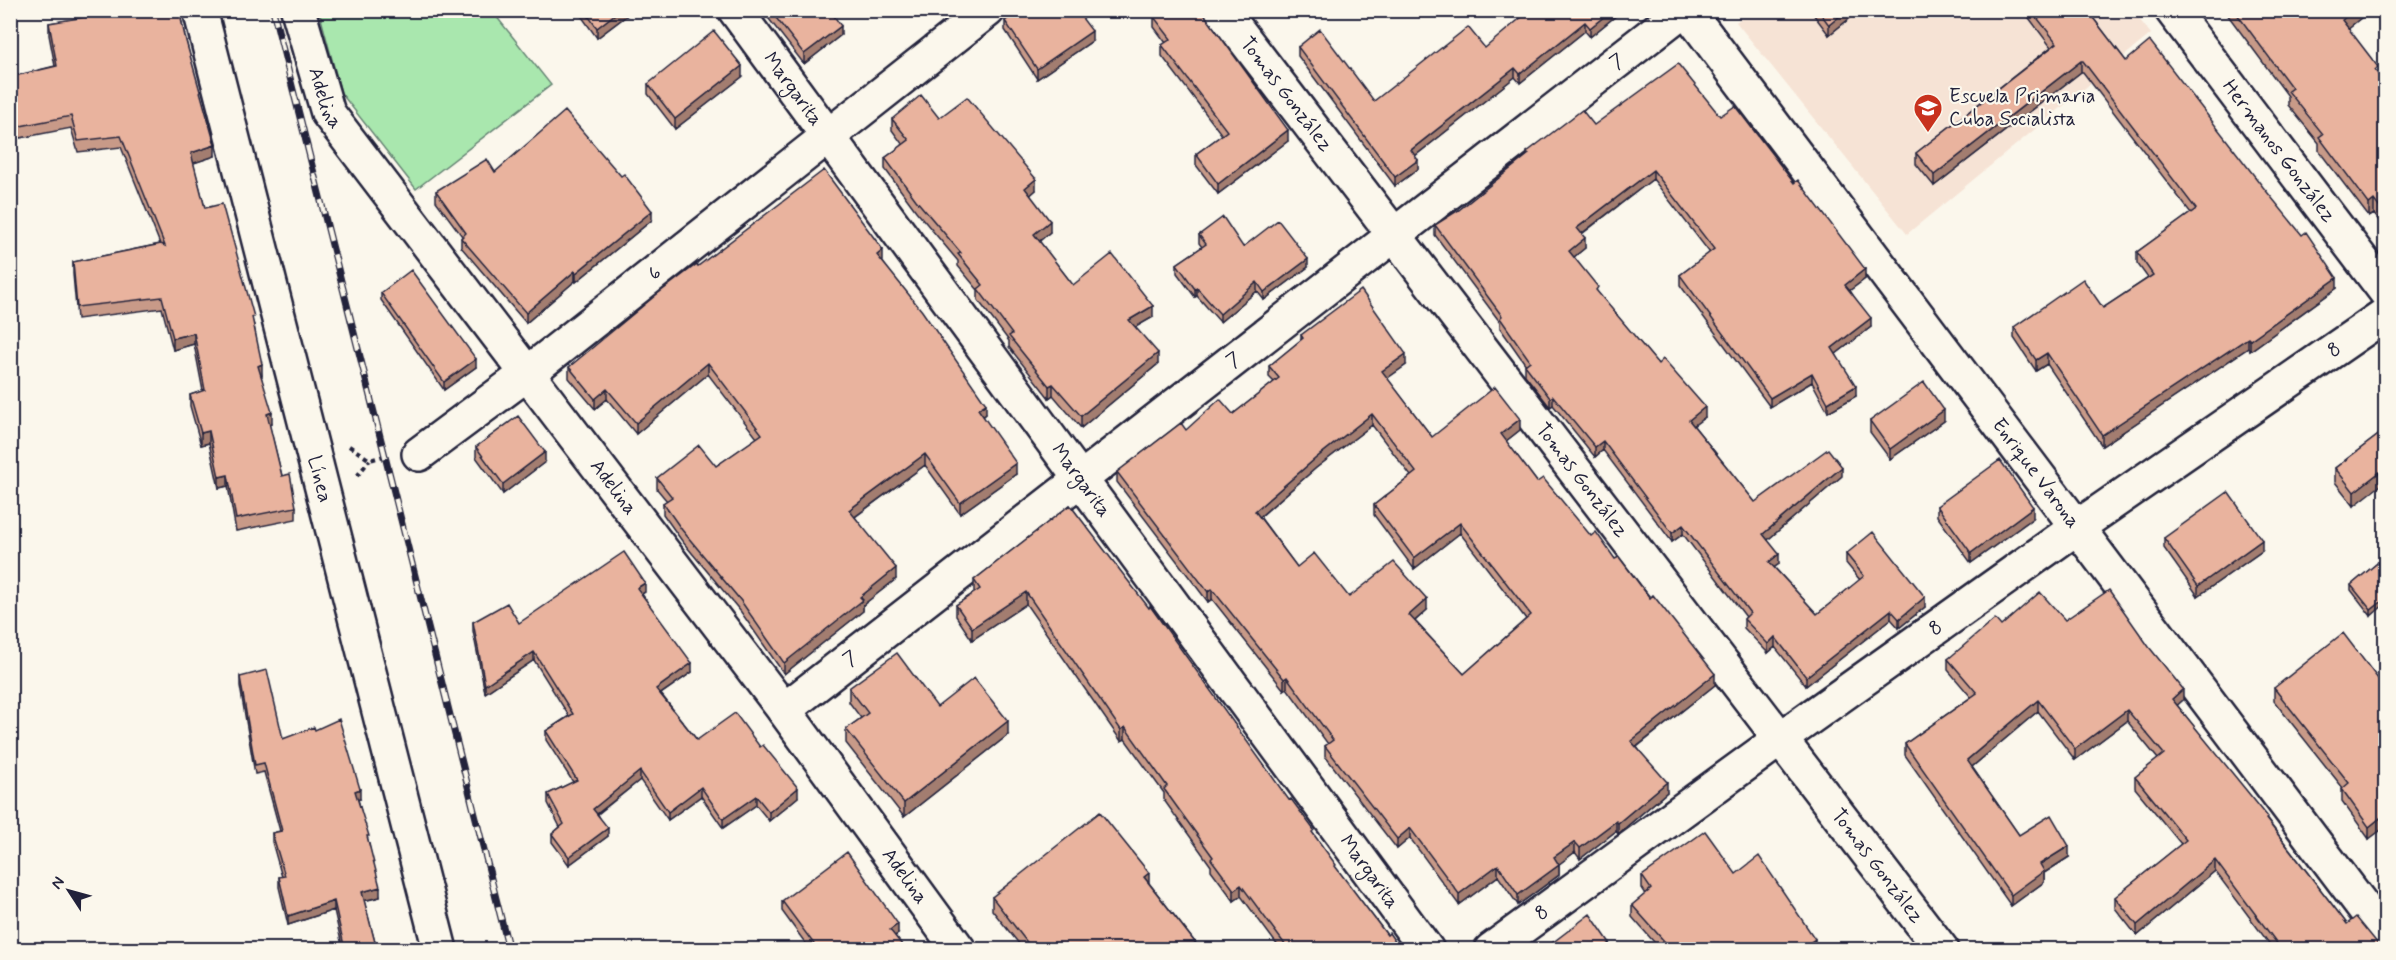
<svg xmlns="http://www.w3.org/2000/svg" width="2396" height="960" font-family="Mynerve,sans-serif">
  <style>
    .built { fill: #f6e3d5 }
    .green { fill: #a9e7ae; stroke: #668474; stroke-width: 1.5 }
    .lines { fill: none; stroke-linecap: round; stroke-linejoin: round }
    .street-casing { stroke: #22223b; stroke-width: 38 }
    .path { stroke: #22223b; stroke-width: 4; stroke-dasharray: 4.5 4.5; stroke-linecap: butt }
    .street { stroke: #fbf7ec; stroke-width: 33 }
    .rail-casing { stroke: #22223b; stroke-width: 7 }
    .rail { stroke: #fbf7ec; stroke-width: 4.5; stroke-dasharray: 14; stroke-linecap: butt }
    .wall { fill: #c89a88; stroke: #22223b; stroke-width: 1.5; fill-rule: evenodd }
    .shaded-wall { fill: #a37d6f; stroke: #22223b; stroke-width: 1.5 }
    .building { fill: #e9b39e; stroke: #22223b; stroke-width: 1.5; fill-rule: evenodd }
    .labels { text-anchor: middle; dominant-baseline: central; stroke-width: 4.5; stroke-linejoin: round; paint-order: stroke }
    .street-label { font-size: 20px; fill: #22223b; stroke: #fbf7ec }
    .poi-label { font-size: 20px; fill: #22223b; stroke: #fbf7ec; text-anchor: start }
  </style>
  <rect width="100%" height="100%" fill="#fbf7ec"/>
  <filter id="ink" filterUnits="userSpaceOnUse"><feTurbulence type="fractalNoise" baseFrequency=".0167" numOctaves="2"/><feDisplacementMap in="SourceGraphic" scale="12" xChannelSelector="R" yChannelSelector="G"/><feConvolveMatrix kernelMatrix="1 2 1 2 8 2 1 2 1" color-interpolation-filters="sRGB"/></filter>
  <g filter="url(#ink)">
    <path class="built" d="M 1751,10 L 2132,10 L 2151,34 L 1907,234 L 1736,22 Z"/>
    <path class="green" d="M 319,11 L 492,11 L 551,85 L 416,189 L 341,93 Z"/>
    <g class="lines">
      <g class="street-casing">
        <g id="street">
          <path id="s1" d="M 200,10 L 440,950"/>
          <path id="s2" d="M 298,10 L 328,113 L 784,710 L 959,950"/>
          <path id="s3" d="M 735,10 L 1427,950"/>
          <path id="s4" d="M 1222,10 L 1942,950"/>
          <path id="s5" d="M 1687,10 L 2386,937"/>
          <path id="s6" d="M 2172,10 L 2386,292"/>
          <path id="s7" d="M 419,454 L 528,373 L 988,10"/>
          <path id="s8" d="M 784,710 L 1683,10"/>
          <path id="s9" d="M 1491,950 L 1780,739 L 2076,528 L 2386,314"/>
        </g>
      </g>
      <path class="path" d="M 349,446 L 370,460 L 384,456
        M 357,476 L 370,460"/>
      <use href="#street" class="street"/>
      <g class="rail-casing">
        <path id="rail" d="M 273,10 L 509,950"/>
      </g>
      <use href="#rail" class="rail"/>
    </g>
    <path class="wall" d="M 81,10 L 179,10 L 186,41 L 215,156 L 193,163 L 205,208 L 254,325 L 262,376 L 261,376 L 272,424 L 269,424 L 282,476 L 296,507 L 296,519 L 236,531 L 228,486 L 219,488 L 209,443 L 201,445 L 190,406 L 190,395 L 203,391 L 194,344 L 173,350 L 162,308 L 77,319 L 73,274 L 73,262 L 160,244 L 121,147 L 78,152 L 71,128 L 10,140 L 10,77 L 55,66 L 49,35 L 49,23 L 82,18 Z
      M 577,10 L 634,10 L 597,38 Z
      M 762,10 L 830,10 L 841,35 L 804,64 Z
      M 1623,10 L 1590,37 L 1585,31 L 1520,83 L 1515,77 L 1415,156 L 1418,169 L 1395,186 L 1298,56 L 1298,47 L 1374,101 L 1485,48 Z
      M 1810,10 L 1860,10 L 1829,35 Z
      M 2023,10 L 2087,10 L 2126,61 L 2337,288 L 2250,351 L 2248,348 L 2102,446 L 2047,364 L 2036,371 L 2014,338 L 2014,327 L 2103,308 L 2148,278 L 2137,263 L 2137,252 L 2191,213 L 2083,72 L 2081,72 L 1934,186 L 1916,164 L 1916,153 L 2051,47 Z
      M 2224,10 L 2371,10 L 2348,28 L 2378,75 L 2385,84 L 2385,229 L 2374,214 L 2369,217 L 2319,151 L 2319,143 L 2288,105 L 2288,96 Z
      M 1154,17 L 1288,141 L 1218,194 L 1196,165 L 1196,154 L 1222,135 L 1162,56 L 1162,45 L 1166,43 L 1154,27 Z
      M 1005,21 L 1092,41 L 1037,79 L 1005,30 Z
      M 742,77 L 675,129 L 648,94 L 648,84 Z
      M 1720,116 L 1865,279 L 1850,290 L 1871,327 L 1836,354 L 1856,396 L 1828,412 L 1812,382 L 1770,407 L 1680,285 L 1680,275 L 1710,253 L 1653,179 L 1582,234 L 1585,248 L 1574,257 L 1598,293 L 1658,364 L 1705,417 L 1693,425 L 1755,502 L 1842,476 L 1767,540 L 1779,564 L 1774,567 L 1817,614 L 1860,580 L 1846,563 L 1846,554 L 1925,607 L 1899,628 L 1891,619 L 1806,686 L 1775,647 L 1768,653 L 1744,628 L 1744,619 L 1746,617 L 1683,534 L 1672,542 L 1603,450 L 1595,457 L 1553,405 L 1550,407 L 1525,375 L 1525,365 L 1526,365 L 1500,328 L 1500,322 L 1435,235 L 1435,225 L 1459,210 L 1527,156 L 1527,152 L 1594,125 Z
      M 939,118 L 1036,190 L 1030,195 L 1050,232 L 1039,241 L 1073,285 L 1153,317 L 1135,327 L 1158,364 L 1081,428 L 1053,395 L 1049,398 L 1009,347 L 1009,341 L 978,300 L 978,290 L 958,266 L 958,261 L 916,211 L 885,169 L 885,158 L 903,145 L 892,130 L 892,119 Z
      M 495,172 L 652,220 L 576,282 L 575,281 L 526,323 L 461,247 L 461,238 L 462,236 L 436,201 L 436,191 Z
      M 1199,235 L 1243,247 L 1308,267 L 1264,300 L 1257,291 L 1220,322 L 1197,296 L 1195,297 L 1177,273 L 1177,264 L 1202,247 L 1199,243 Z
      M 882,261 L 986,414 L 983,417 L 1016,474 L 960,514 L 925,465 L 855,517 L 896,579 L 863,605 L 863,611 L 784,674 L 741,612 L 682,541 L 663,514 L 663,503 L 667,501 L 657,489 L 657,478 L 716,466 L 757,438 L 708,374 L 636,434 L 607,399 L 595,409 L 569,378 L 569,367 L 698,266 L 883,261 Z
      M 381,293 L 476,367 L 444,390 L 381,300 Z
      M 1301,335 L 1406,365 L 1387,378 L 1432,437 L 1520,430 L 1506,441 L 1537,482 L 1591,536 L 1615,559 L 1715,685 L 1637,747 L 1667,792 L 1618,834 L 1616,831 L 1580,859 L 1575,852 L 1559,864 L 1559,875 L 1518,905 L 1498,876 L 1459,905 L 1410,838 L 1397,849 L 1325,756 L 1325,746 L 1328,744 L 1287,688 L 1284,690 L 1212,599 L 1208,602 L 1117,482 L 1117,472 L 1186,430 L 1233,414 L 1274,382 L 1269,377 L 1269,366 L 1301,340 ZM 1372,425 L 1411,476 L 1374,505 L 1374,515 L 1414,569 L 1460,533 L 1526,619 L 1464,674 L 1415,621 L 1427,610 L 1349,597 L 1297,567 L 1260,517 L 1316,468 Z
      M 1870,421 L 1944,421 L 1890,459 L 1870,432 Z
      M 2385,430 L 2354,506 L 2335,482 L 2335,468 Z
      M 476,447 L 545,462 L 503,494 L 476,457 Z
      M 1070,505 L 1314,835 L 1336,868 L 1387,935 L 1401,950 L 1281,950 L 1241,896 L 1234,901 L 1211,870 L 1211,866 L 1164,800 L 1164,793 L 1125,739 L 1121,741 L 1026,604 L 972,640 L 956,616 L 956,605 L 974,593 L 974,580 Z
      M 1937,506 L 2033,518 L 1971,563 L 1937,516 Z
      M 2164,538 L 2262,551 L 2198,596 L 2164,548 Z
      M 2381,560 L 2371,616 L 2351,590 L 2351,585 Z
      M 645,592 L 642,594 L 692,672 L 661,694 L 697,740 L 760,747 L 798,797 L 769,821 L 756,805 L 723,828 L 701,796 L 668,820 L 640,780 L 598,814 L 608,836 L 569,865 L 552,842 L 552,834 L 560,827 L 548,803 L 548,794 L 573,782 L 546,740 L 546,731 L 569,716 L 534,660 L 485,693 L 473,631 L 473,622 L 519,623 Z
      M 2065,620 L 2183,700 L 2177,705 L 2268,821 L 2347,924 L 2383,950 L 2274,950 L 2215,871 L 2137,936 L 2115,908 L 2115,897 L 2181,844 L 2135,788 L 2135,777 L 2158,759 L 2127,721 L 2075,760 L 2038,711 L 1972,767 L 2019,835 L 2069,857 L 2044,873 L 2044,882 L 2011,906 L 1905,755 L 1905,744 L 1971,697 L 1948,670 L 1948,659 L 2001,626 Z
      M 240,677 L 283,739 L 315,730 L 360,799 L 358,799 L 369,845 L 380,897 L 364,901 L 377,950 L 343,950 L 334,910 L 288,925 L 279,887 L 279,877 L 282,877 L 272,842 L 272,833 L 280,831 L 264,772 L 255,774 L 240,686 Z
      M 849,688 L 937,707 L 1008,735 L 904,817 L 846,743 L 846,729 L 861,718 L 849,702 Z
      M 2274,688 L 2385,688 L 2369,839 L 2342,801 L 2342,789 L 2343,788 L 2274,701 Z
      M 1736,874 L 1815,950 L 1661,950 L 1632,917 L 1632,905 L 1646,894 L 1642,888 L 1642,876 Z
      M 1149,883 L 1201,950 L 1024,950 L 992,910 L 992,897 Z
      M 782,901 L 898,934 L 895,936 L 906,950 L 809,950 L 809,948 L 782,911 Z"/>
    <path class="shaded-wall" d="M 620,10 L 634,10 L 597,38 L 597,28 Z
      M 1612,10 L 1623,10 L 1590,37 L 1590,28 Z
      M 1847,10 L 1860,10 L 1829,35 L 1829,25 Z
      M 2354,10 L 2371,10 L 2342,33 L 2342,20 Z
      M 1585,22 L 1585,31 L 1520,83 L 1520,74 Z
      M 841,26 L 841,35 L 804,64 L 804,54 Z
      M 1092,31 L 1092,41 L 1037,79 L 1037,69 Z
      M 2081,61 L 2081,72 L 1934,186 L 1934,175 Z
      M 742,66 L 742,77 L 675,129 L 675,119 Z
      M 1515,68 L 1515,77 L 1411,159 L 1411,150 Z
      M 1288,130 L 1288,141 L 1218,194 L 1218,184 Z
      M 215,145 L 215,156 L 191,164 L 191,153 Z
      M 1418,160 L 1418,169 L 1395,186 L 1395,177 Z
      M 1653,170 L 1653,179 L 1577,237 L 1577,228 Z
      M 1036,179 L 1036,190 L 1025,200 L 1025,188 Z
      M 2374,200 L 2374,214 L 2369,217 L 2369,204 Z
      M 652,211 L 652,220 L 576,282 L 576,273 Z
      M 1050,221 L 1050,232 L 1034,246 L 1034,234 Z
      M 1585,238 L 1585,248 L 1569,261 L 1569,251 Z
      M 883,250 L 883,261 L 877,266 L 877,255 Z
      M 1308,259 L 1308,267 L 1264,300 L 1264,292 Z
      M 1865,269 L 1865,279 L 1845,294 L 1845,285 Z
      M 575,271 L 575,281 L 526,323 L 526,313 Z
      M 2337,278 L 2337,288 L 2250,351 L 2250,340 Z
      M 1257,282 L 1257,291 L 1220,322 L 1220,314 Z
      M 1197,288 L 1197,296 L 1195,297 L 1195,289 Z
      M 1153,306 L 1153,317 L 1129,331 L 1129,320 Z
      M 1871,318 L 1871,327 L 1832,357 L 1832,348 Z
      M 194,333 L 194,344 L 173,350 L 173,338 Z
      M 2248,338 L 2248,348 L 2102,446 L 2102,435 Z
      M 1158,353 L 1158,364 L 1081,428 L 1081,416 Z
      M 2047,353 L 2047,364 L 2036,371 L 2036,360 Z
      M 1406,354 L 1406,365 L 1382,382 L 1382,371 Z
      M 476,359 L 476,367 L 444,390 L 444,382 Z
      M 708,363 L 708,374 L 636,434 L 636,423 Z
      M 262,364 L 262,376 L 258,377 L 258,366 Z
      M 1812,373 L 1812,382 L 1770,407 L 1770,398 Z
      M 1053,384 L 1053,395 L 1049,398 L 1049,386 Z
      M 1856,386 L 1856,396 L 1828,412 L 1828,403 Z
      M 607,389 L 607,399 L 595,409 L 595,399 Z
      M 1553,396 L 1553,405 L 1550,407 L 1550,398 Z
      M 986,404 L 986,414 L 978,420 L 978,409 Z
      M 1705,407 L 1705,417 L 1689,429 L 1689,420 Z
      M 1944,410 L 1944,421 L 1890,459 L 1890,449 Z
      M 272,412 L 272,424 L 267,425 L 267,414 Z
      M 1372,414 L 1372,425 L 1316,468 L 1255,521 L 1255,511 L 1316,458 Z
      M 1520,419 L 1520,430 L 1501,445 L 1501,434 Z
      M 209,431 L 209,443 L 201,445 L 201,433 Z
      M 1603,441 L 1603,450 L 1595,457 L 1595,447 Z
      M 545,452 L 545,462 L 503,494 L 503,484 Z
      M 925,454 L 925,465 L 849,521 L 849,510 Z
      M 1016,463 L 1016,474 L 960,514 L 960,503 Z
      M 1842,467 L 1842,476 L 1763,544 L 1763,534 Z
      M 2385,468 L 2385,482 L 2354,506 L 2354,492 Z
      M 228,475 L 228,486 L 219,488 L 219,477 Z
      M 2033,507 L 2033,518 L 1971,563 L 1971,553 Z
      M 1460,523 L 1460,533 L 1414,569 L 1414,558 Z
      M 1683,525 L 1683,534 L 1672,542 L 1672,533 Z
      M 2262,540 L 2262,551 L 2198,596 L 2198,586 Z
      M 1779,554 L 1779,564 L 1769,571 L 1769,562 Z
      M 896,568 L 896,579 L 863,605 L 863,611 L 784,674 L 784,663 L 860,597 Z
      M 645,583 L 645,592 L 637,597 L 637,588 Z
      M 1212,589 L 1212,599 L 1208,602 L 1208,592 Z
      M 1026,592 L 1026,604 L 972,640 L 972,628 Z
      M 1925,597 L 1925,607 L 1899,628 L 1899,619 Z
      M 1427,599 L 1427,610 L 1409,626 L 1409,615 Z
      M 2385,599 L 2385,604 L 2371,616 L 2371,610 Z
      M 1891,610 L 1891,619 L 1806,686 L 1806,677 Z
      M 1775,637 L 1775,647 L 1768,653 L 1768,644 Z
      M 534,652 L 534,660 L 485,693 L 485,685 Z
      M 692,663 L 692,672 L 656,697 L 656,689 Z
      M 1715,674 L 1715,685 L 1631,751 L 1631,741 Z
      M 1287,677 L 1287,688 L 1284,690 L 1284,679 Z
      M 2183,689 L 2183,700 L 2172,710 L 2172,699 Z
      M 2038,700 L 2038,711 L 1967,771 L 1967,760 Z
      M 2127,710 L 2127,721 L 2075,760 L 2075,749 Z
      M 1008,721 L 1008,735 L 904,817 L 904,803 Z
      M 1125,727 L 1125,739 L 1121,741 L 1121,730 Z
      M 640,771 L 640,780 L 593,817 L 593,809 Z
      M 1667,782 L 1667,792 L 1618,834 L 1618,823 Z
      M 701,787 L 701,796 L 668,820 L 668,812 Z
      M 798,788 L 798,797 L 769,821 L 769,812 Z
      M 360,789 L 360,799 L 355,800 L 355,791 Z
      M 756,796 L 756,805 L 723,828 L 723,819 Z
      M 2385,814 L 2385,827 L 2369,839 L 2369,827 Z
      M 1616,821 L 1616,831 L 1580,859 L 1580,848 Z
      M 608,828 L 608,836 L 569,865 L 569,857 Z
      M 1410,828 L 1410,838 L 1397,849 L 1397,839 Z
      M 1575,842 L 1575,852 L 1554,868 L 1554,857 Z
      M 2069,846 L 2069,857 L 2044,873 L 2044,882 L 2011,906 L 2011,895 L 2040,864 Z
      M 2215,860 L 2215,871 L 2137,936 L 2137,925 Z
      M 1498,865 L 1498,876 L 1459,905 L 1459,894 Z
      M 1559,865 L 1559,875 L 1518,905 L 1518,895 Z
      M 1149,873 L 1149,885 L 1144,877 Z
      M 1241,885 L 1241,896 L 1234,901 L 1234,890 Z
      M 380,887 L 380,897 L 362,901 L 362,892 Z
      M 334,901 L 334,910 L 288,925 L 288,916 Z
      M 898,924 L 898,934 L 890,939 L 890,930 Z
      M 1815,939 L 1815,950 L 1799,950 Z
      M 1610,943 L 1610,950 L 1602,950 Z"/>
    <path class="building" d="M 83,10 L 179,10 L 186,41 L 215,145 L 191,153 L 205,208 L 222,204 L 228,226 L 229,226 L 254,317 L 252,317 L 262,364 L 258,366 L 272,412 L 267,414 L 282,476 L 290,474 L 296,507 L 236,519 L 228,475 L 219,477 L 209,431 L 201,433 L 190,395 L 205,390 L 194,333 L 173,338 L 162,297 L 77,307 L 73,262 L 161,244 L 165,246 L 121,136 L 78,141 L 71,116 L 10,128 L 10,77 L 57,66 L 49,23 L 85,17 Z
      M 584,10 L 620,10 L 597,28 Z
      M 770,10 L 830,10 L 841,26 L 804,54 Z
      M 1020,10 L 1076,10 L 1092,31 L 1037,69 L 1005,21 Z
      M 1163,10 L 1201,10 L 1288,130 L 1218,184 L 1196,154 L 1227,131 L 1162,45 L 1171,39 L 1154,17 Z
      M 1530,10 L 1612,10 L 1590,28 L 1585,22 L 1520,74 L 1515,68 L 1411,150 L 1418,160 L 1395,177 L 1298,47 L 1320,29 L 1374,101 L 1468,27 L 1485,48 Z
      M 1818,10 L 1847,10 L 1829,25 Z
      M 2031,10 L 2087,10 L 2126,61 L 2150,41 L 2263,187 L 2302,235 L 2306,232 L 2337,278 L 2250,340 L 2248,338 L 2102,435 L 2047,353 L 2036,360 L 2014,327 L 2083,279 L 2103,308 L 2153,275 L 2137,252 L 2196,209 L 2083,61 L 2081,61 L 1934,175 L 1916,153 L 2057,43 Z
      M 2234,10 L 2354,10 L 2342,20 L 2378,67 L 2375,70 L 2385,84 L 2385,215 L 2374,200 L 2369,204 L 2319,137 L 2323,134 L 2288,91 L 2292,88 Z
      M 714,31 L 742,66 L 675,119 L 648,84 Z
      M 1678,64 L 1720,116 L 1735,106 L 1794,183 L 1798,180 L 1865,269 L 1845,285 L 1871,318 L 1832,348 L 1856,386 L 1828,403 L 1812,373 L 1770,398 L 1680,275 L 1714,249 L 1653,170 L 1577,228 L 1585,238 L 1569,251 L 1598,287 L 1596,290 L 1658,364 L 1663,359 L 1705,407 L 1689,420 L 1755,502 L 1828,449 L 1842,467 L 1763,534 L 1779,554 L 1769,562 L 1817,614 L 1864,576 L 1846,554 L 1873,532 L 1925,597 L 1899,619 L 1891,610 L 1806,677 L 1775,637 L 1768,644 L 1744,619 L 1750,613 L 1683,525 L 1672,533 L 1603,441 L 1595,447 L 1553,396 L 1550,398 L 1525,365 L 1530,361 L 1500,318 L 1502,316 L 1435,225 L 1459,210 L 1529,154 L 1527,152 L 1582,110 L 1594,125 Z
      M 921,95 L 939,118 L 967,97 L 1036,179 L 1025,188 L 1050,221 L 1034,234 L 1073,285 L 1112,254 L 1153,306 L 1129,320 L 1158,353 L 1081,416 L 1053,384 L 1049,386 L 1009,336 L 1012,334 L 978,289 L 983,285 L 958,254 L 961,253 L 916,200 L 885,158 L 909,140 L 892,119 Z
      M 565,111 L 621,176 L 624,174 L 652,211 L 576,273 L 575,271 L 526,313 L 461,238 L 466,233 L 436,191 L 487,159 L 495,172 Z
      M 824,170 L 883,250 L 877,255 L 922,311 L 986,404 L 978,409 L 1016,463 L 960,503 L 925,454 L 849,510 L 896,568 L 860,597 L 863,600 L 784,663 L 741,601 L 682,530 L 663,503 L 672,497 L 657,478 L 699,445 L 716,466 L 762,434 L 708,363 L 636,423 L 607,389 L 595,399 L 569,367 L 656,295 L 697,264 L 698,266 Z
      M 1223,217 L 1243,247 L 1278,220 L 1308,259 L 1264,292 L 1257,282 L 1220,314 L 1197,288 L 1195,289 L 1177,264 L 1206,244 L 1199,235 Z
      M 411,270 L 476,359 L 444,382 L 381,293 Z
      M 1361,290 L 1406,354 L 1382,371 L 1432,437 L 1495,387 L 1520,419 L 1501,434 L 1537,482 L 1543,478 L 1591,536 L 1596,532 L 1615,559 L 1619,557 L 1650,598 L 1653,595 L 1715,674 L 1631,741 L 1667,782 L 1618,823 L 1616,821 L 1580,848 L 1575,842 L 1554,857 L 1559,865 L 1518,895 L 1498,865 L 1459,894 L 1410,828 L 1397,839 L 1325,746 L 1333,740 L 1287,677 L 1284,679 L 1212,589 L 1208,592 L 1117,472 L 1181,423 L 1186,430 L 1220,399 L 1233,414 L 1279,378 L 1269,366 L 1303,338 L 1301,335 ZM 1372,414 L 1416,472 L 1374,505 L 1414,558 L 1460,523 L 1531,615 L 1464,674 L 1409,615 L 1427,599 L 1394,562 L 1349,597 L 1314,553 L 1297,567 L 1255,511 L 1316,458 Z
      M 1924,382 L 1944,410 L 1890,449 L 1870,421 Z
      M 518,416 L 545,452 L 503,484 L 476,447 Z
      M 2385,430 L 2385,468 L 2354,492 L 2335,468 Z
      M 2000,460 L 2033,507 L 1971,553 L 1937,506 Z
      M 2228,492 L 2262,540 L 2198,586 L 2164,538 Z
      M 1070,505 L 1149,608 L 1150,606 L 1289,800 L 1291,799 L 1314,830 L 1312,832 L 1336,865 L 1335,866 L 1387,935 L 1389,933 L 1401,950 L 1289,950 L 1241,885 L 1234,890 L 1211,859 L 1213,857 L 1164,789 L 1167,786 L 1125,727 L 1121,730 L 1026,592 L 972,628 L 956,605 L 980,589 L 974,580 Z
      M 624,552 L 645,583 L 637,588 L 692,663 L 656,689 L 697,740 L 735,713 L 760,747 L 763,745 L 798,788 L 769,812 L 756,796 L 723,819 L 701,787 L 668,812 L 640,771 L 593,809 L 608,828 L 569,857 L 552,834 L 564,824 L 548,794 L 577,780 L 546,731 L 573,714 L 534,652 L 485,685 L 473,622 L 507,603 L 519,623 Z
      M 2381,560 L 2385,565 L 2385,599 L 2371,610 L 2351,585 Z
      M 2109,590 L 2149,647 L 2183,689 L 2172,699 L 2268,817 L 2266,819 L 2347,924 L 2356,917 L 2383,950 L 2282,950 L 2215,860 L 2137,925 L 2115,897 L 2186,840 L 2135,777 L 2164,754 L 2127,710 L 2075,749 L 2038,700 L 1967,760 L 2019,835 L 2051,815 L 2069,846 L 2040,864 L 2044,871 L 2011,895 L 1905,744 L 1977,693 L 1948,659 L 1995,619 L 2001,626 L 2040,592 L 2065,620 Z
      M 2343,633 L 2385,688 L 2385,814 L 2369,827 L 2342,789 L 2349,783 L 2274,688 Z
      M 897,653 L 937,707 L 974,678 L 1008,721 L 904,803 L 846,729 L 868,713 L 849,688 Z
      M 267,670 L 283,739 L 314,727 L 315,730 L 339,719 L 360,789 L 355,791 L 369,836 L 367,836 L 380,887 L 362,892 L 377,950 L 345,950 L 334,901 L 288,916 L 279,877 L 285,876 L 272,833 L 282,831 L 264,763 L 255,765 L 240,677 Z
      M 1100,812 L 1149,873 L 1144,877 L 1201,950 L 1062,950 L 1058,945 L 1053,950 L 1033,950 L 992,897 Z
      M 1705,831 L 1736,874 L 1759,856 L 1815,939 L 1799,950 L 1672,950 L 1632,905 L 1651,889 L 1642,876 Z
      M 847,852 L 898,924 L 890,930 L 906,950 L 809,950 L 809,948 L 814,944 L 782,901 Z
      M 1590,914 L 1610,943 L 1602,950 L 1543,950 Z"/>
  </g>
  <defs>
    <g id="school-pin" transform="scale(1.5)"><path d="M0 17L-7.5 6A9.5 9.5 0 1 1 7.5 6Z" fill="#c8321e" stroke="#fbf7ec"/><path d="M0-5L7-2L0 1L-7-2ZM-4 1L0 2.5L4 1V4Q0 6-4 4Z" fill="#fff"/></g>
  </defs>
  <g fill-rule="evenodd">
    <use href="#school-pin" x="1928" y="108"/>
  </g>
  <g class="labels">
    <g class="street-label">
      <text stroke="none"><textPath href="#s8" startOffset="1056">7</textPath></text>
      <text stroke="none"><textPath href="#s3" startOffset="98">Margarita</textPath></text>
      <text stroke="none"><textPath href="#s4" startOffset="106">Tomas González</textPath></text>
      <text stroke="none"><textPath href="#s2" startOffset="92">Adelina</textPath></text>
      <text stroke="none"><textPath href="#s6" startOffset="177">Hermanos González</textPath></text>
      <text stroke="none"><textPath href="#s7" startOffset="297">6</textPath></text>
      <text stroke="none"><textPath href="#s9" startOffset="1035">8</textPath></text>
      <text stroke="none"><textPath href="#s8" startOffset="570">7</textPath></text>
      <text stroke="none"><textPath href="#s5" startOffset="580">Enrique Varona</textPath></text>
      <text stroke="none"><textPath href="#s1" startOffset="484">Línea</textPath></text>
      <text stroke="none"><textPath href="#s3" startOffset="584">Margarita</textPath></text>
      <text stroke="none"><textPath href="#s4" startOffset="592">Tomas González</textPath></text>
      <text stroke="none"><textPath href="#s2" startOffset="578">Adelina</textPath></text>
      <text stroke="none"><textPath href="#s9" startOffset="549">8</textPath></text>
      <text stroke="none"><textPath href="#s8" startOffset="84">7</textPath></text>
      <text stroke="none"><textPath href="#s4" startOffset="1078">Tomas González</textPath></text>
      <text stroke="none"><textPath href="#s3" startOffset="1070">Margarita</textPath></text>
      <text stroke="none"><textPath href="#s2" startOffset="1064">Adelina</textPath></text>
      <text stroke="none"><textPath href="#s9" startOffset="63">8</textPath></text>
    </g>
    <g class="poi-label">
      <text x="1949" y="96">Escuela Primaria<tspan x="1949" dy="23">Cuba Socialista</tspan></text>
    </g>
  </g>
  <rect width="2396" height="960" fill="none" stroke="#fbf7ec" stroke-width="36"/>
  <rect x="18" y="18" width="2360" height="924" fill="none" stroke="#22223b" stroke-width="2" filter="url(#ink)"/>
  <g transform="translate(69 891) rotate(306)" stroke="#fbf7ec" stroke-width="4.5" paint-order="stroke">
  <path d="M0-4.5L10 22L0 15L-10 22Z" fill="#22223b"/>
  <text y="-9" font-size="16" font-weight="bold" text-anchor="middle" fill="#22223b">N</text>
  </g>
</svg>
